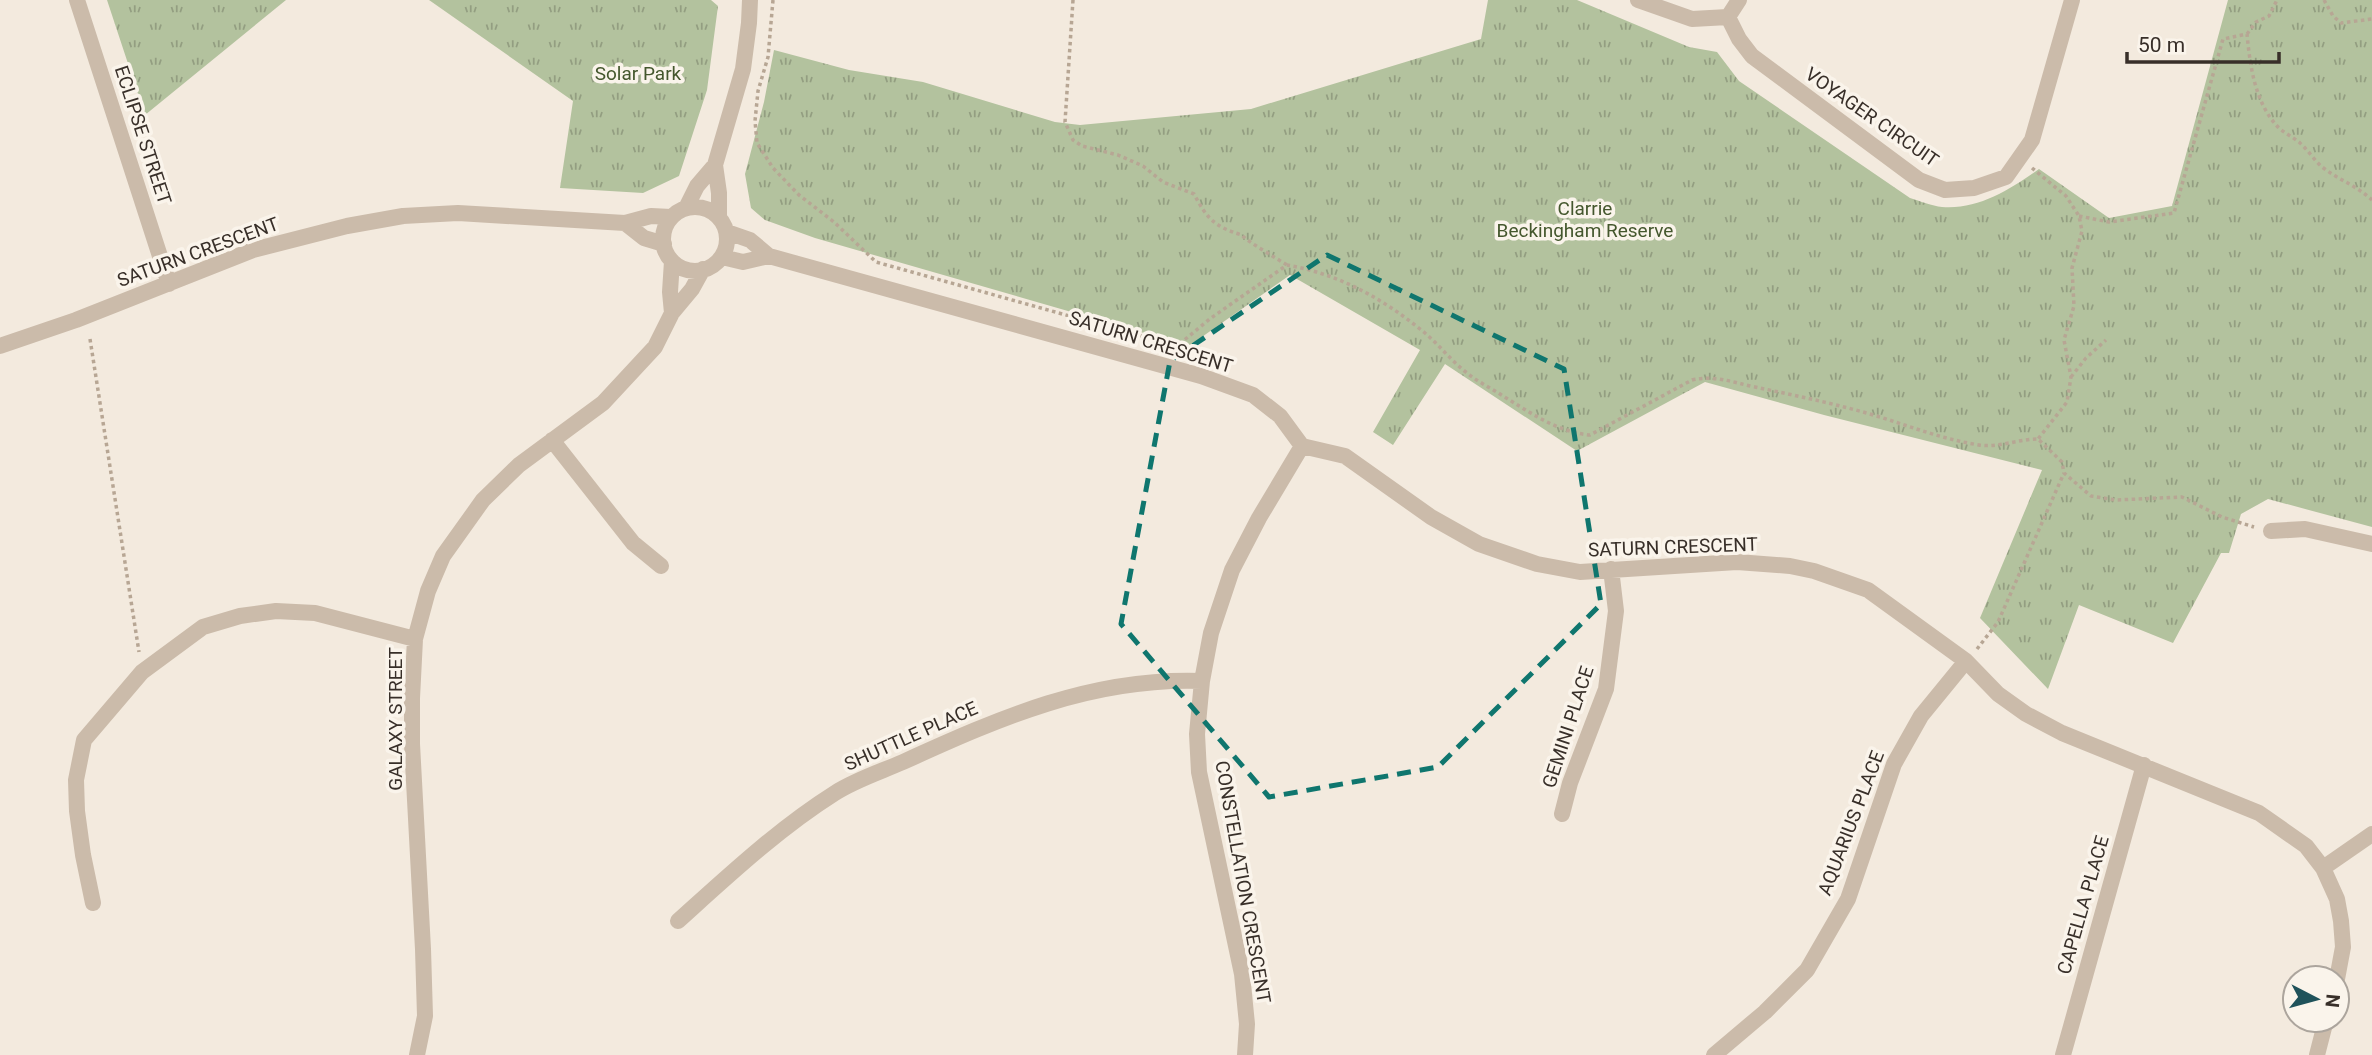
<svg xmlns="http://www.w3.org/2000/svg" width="2372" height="1055" font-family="Roboto,sans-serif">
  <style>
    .park { fill: url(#park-tufts) }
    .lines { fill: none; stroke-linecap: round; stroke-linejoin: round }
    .path { stroke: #b7a694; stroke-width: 3.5; stroke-dasharray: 3.5 3.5; stroke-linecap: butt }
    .minor { stroke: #cbbbaa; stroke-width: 16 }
    .marked { fill: none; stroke: #0f766e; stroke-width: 5; stroke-dasharray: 14 9; stroke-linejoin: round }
    .labels { text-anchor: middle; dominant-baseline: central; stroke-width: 7; stroke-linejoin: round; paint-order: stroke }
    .park-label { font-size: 19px; fill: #44572d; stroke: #faf4eb }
    .street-label { font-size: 19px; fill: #382f29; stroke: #faf4eb }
  </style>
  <defs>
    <pattern id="park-tufts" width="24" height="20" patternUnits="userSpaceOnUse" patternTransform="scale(1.75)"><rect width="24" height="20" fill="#b3c29e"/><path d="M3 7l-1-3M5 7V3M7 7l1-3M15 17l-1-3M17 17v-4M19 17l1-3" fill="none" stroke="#939e81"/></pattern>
  </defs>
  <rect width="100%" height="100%" fill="#f3eade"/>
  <path class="park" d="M 107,0 L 286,0 L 145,115 Z
    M 429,0 L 711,0 L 718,6 L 707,90 L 679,176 L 643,193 L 560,188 L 573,101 Z
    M 1488,0 L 1577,0 L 1689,47 L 1717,52 L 1739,81 L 1910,198 C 1920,201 1932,206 1942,207 C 1978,210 2011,189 2039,169 L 2109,218 L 2172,206 L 2228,0 L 2372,0 L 2372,527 L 2268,499 L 2241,514 L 2229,553 L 2221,553 L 2173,643 L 2079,605 L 2048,689 L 1980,618 L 2042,470 L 1824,415 L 1705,382 L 1577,451 L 1445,364 L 1393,445 L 1373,432 L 1420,350 L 1290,275 L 1189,346 L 815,238 L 765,220 L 751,208 L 745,174 L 764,102 L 774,50 L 849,70 L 923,82 L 1055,122 L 1080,125 L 1251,109 L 1481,39 Z"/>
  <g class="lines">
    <path class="path" d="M 773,0 L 768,57 L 758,91 L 755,121 L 757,143 L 773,168 L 799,195 L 834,222 L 876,262 L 1177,346 L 1211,318 L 1287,265 C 1338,274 1380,297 1420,329 C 1437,342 1450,360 1467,373 C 1478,382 1491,388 1503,396 C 1531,413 1557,432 1590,435 L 1692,380 C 1716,375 1731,382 1755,387 C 1793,395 1832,403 1870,414 C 1907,425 1941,439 1979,445 C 1999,448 2018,439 2038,439 L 2062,462 L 2064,473 L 2091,496 L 2116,500 L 2182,497 L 2222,517 L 2254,527
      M 1073,0 L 1065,122 L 1073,140 L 1082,146 L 1118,155 L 1143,166 L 1163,182 L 1194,194 C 1207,219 1215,227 1242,235 C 1246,241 1278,259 1287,265
      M 2324,0 L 2333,16 L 2341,23 L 2372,19
      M 2247,34 L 2256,22 L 2269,16 L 2277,0
      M 2032,168 L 2066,196 L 2079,216 L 2082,231 L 2072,268 L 2074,306 L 2064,340 L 2071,377 L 2067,402 L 2038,439
      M 2079,216 L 2109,222 L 2174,213 L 2223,39 L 2247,34 C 2250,66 2255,103 2278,127 C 2284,133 2293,137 2300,143 C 2308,150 2314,160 2322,167 C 2339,180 2357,186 2372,200
      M 90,339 L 139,652
      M 2071,377 L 2086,358 L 2106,340
      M 1977,649 L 1998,622 L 2064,473"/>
    <path class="minor" d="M 77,0 L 169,284
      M 1638,0 L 1692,19 L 1728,17 L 1739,39 L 1752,56 L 1919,180 L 1945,190 L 1974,188 L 2006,177 L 2032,140 L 2072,0
      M 1728,17 L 1739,0
      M663 239a32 32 0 1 1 64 0a32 32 0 1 1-64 0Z
      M 686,208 L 697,186 L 715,165
      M 719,216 L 719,193 L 715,165 L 743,69 L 749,23 L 750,0
      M 625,223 L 644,238 L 664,244
      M 727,232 L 750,240 L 769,256 L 1201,376 L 1253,395 L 1280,416 L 1302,446 L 1345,456 L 1431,517 L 1479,544 L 1537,564 L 1580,572 L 1737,562 L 1790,566 L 1814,571 L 1868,590 L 1966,661 L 1998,694 L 2026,714 L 2062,733 L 2259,813 L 2306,846 L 2323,868 L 2337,899 L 2341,921 L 2343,947 L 2337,979
      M 722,257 L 743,262 L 769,256
      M 672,261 L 670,292 L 672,313
      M 0,346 L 76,320 L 253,250 L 347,226 L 403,216 L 458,213 L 625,223 L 651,216 L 671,217
      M 552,440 L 633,543 L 661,566
      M 2271,531 L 2305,529 L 2372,544
      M 1562,814 L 1570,783 L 1606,689 L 1616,611 L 1611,569
      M 2323,868 L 2372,834
      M 93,903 L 83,855 L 77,811 L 76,780 L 84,740 L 142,672 L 203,627 L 240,616 L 276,611 L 315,613 L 415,639
      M 678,921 C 728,876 778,829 835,793 C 855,780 880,772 903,762 C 1000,718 1092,677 1202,681
      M 417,1055 L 425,1016 L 423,949 L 412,744 L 412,698 L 415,639 L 428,591 L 443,556 L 483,500 L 519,465 L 603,403 L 655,347 L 672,313 L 692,289 L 703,269
      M 1245,1055 L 1247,1024 L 1242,974 L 1199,772 L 1197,734 L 1202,681 L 1211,633 L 1232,570 L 1259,518 L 1302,446
      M 1714,1055 L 1765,1012 L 1807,970 L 1848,899 L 1894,764 L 1921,716 L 1966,661
      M 2063,1055 L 2144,765
      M 2317,1055 L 2326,1020"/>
  </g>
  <path class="marked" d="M 1327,255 L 1564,369 L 1601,604 L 1438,767 L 1269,797 L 1121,624 L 1170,361 Z"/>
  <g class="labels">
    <g class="park-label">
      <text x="638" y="73">Solar Park</text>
      <text x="1585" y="208">Clarrie<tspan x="1585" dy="22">Beckingham Reserve</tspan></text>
    </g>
    <g class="street-label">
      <text transform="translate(1872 117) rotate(35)">VOYAGER CIRCUIT</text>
      <text transform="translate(143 135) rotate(72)">ECLIPSE STREET</text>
      <text transform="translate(198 252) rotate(-20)">SATURN CRESCENT</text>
      <text transform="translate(1151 342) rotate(17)">SATURN CRESCENT</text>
      <text transform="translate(1673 547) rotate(-2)">SATURN CRESCENT</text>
      <text transform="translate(395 719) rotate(-90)">GALAXY STREET</text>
      <text transform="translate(1568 727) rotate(-72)">GEMINI PLACE</text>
      <text transform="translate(911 736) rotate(-24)">SHUTTLE PLACE</text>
      <text transform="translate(1851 823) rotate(-69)">AQUARIUS PLACE</text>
      <text transform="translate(1243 882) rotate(80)">CONSTELLATION CRESCENT</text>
      <text transform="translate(2083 905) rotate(-74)">CAPELLA PLACE</text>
    </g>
  </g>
  <g transform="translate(2316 999) rotate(96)"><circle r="33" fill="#faf4eb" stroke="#aca59d" stroke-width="2"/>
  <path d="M0-5L12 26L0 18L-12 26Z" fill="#1f525a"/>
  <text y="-10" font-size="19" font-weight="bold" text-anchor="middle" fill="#382f29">N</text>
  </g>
  <path d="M2127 52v10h152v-10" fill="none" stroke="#382f29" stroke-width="3.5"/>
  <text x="2138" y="52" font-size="21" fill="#382f29" stroke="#faf4eb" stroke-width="5" paint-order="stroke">50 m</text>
</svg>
